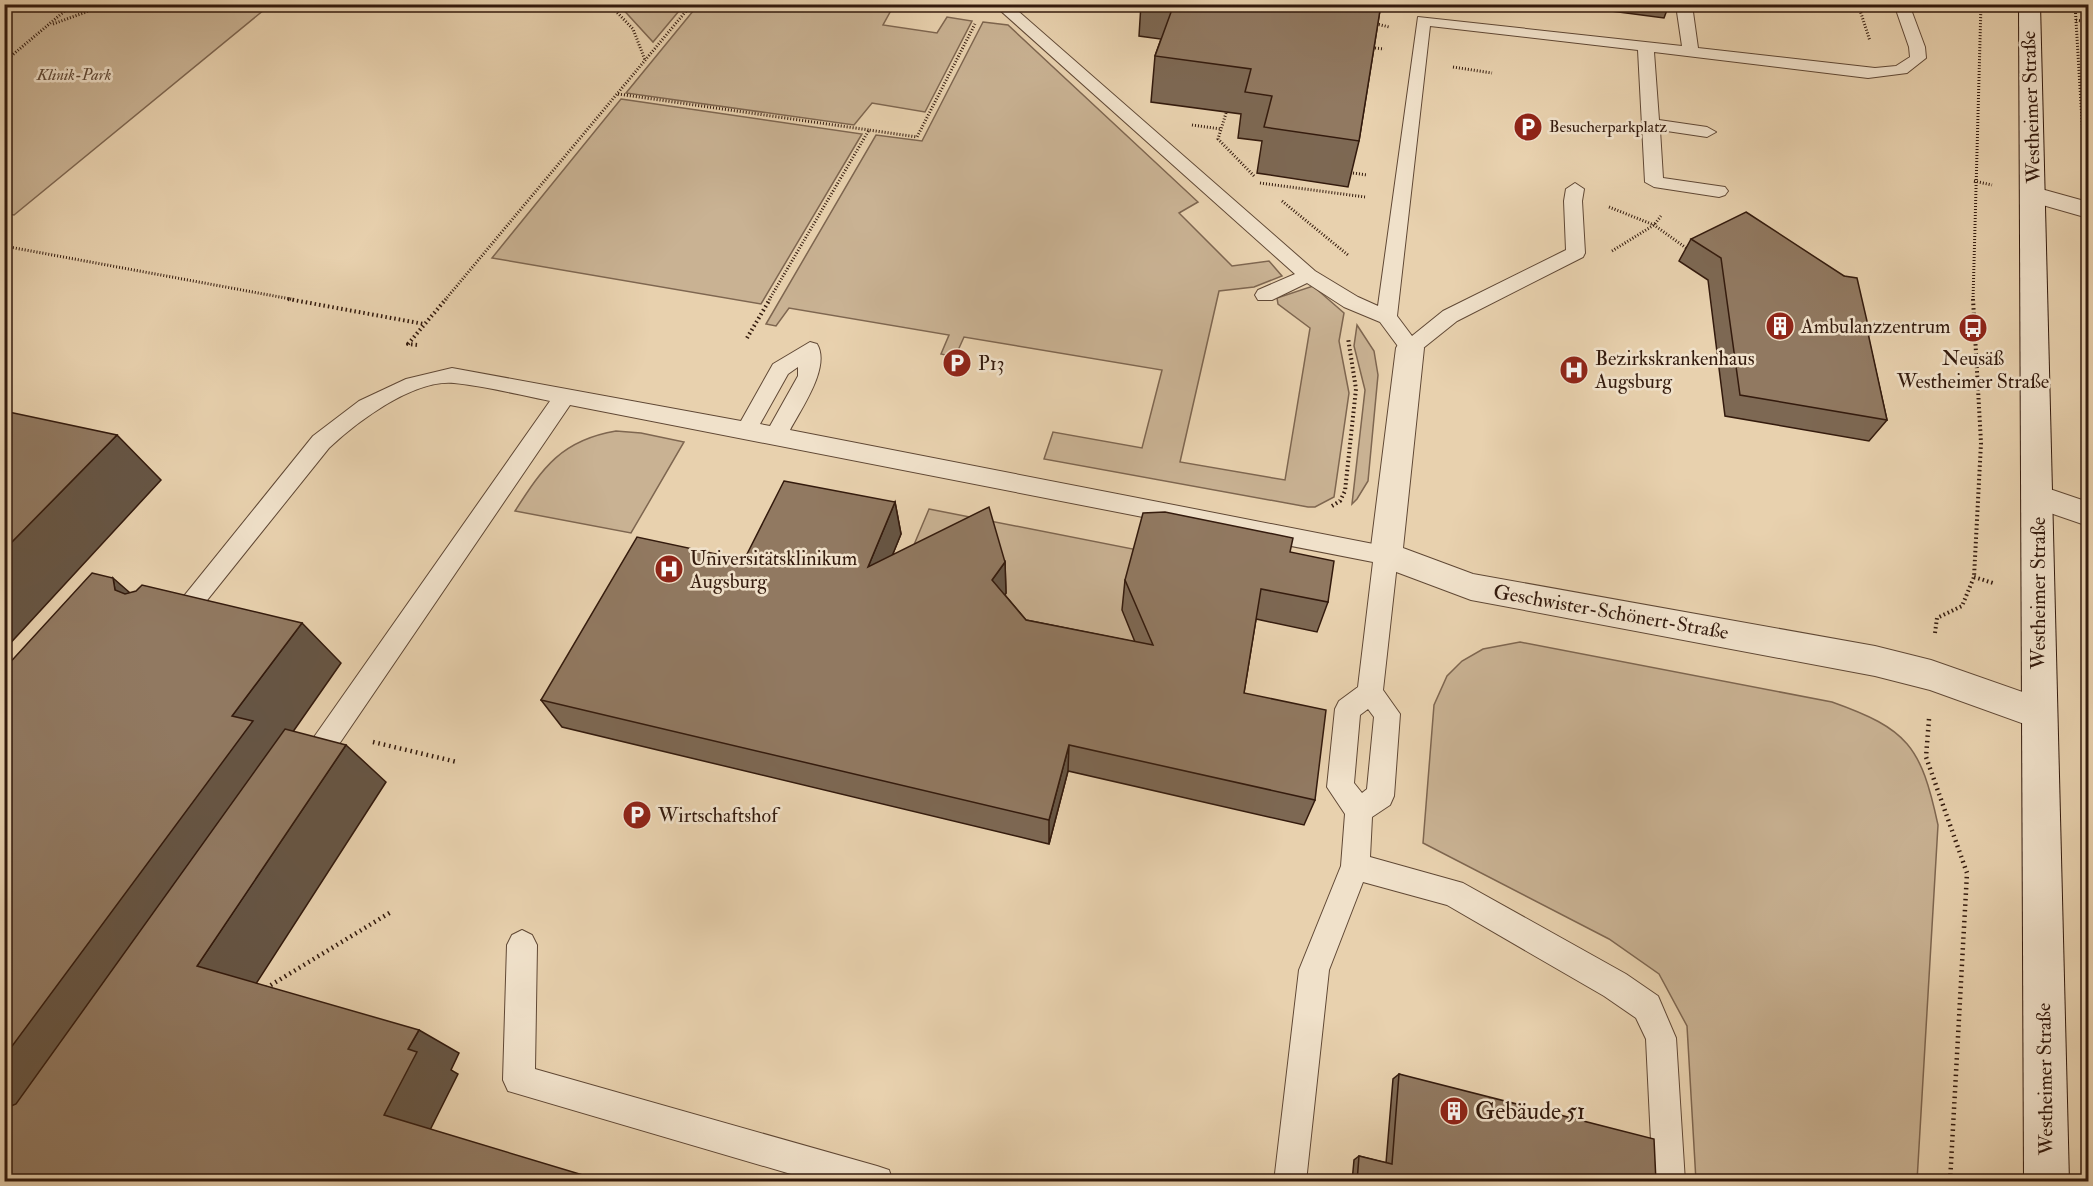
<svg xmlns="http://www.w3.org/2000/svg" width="2093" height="1186" font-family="'IM FELL Double Pica',serif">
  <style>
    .green { fill: #c9b293; stroke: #7e6650; stroke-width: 1.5 }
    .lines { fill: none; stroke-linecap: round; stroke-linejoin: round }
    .lane-casing { stroke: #604835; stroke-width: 2 }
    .street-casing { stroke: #604835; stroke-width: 2 }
    .secondary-casing { stroke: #331a0d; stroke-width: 2 }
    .path-far2 { stroke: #331a0d; stroke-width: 3; stroke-dasharray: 1 2; stroke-linecap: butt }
    .path-far1 { stroke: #331a0d; stroke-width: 4; stroke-dasharray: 1.5 3; stroke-linecap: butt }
    .path { stroke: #331a0d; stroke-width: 4.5; stroke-dasharray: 1.5 4; stroke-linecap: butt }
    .lane { fill: #f0e1ca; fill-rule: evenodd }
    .street { fill: #f0e1ca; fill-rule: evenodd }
    .secondary { fill: #f0e1ca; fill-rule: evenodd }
    .wall { fill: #7d6853; stroke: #331a0d; stroke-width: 1.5 }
    .shaded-wall { fill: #654; stroke: #331a0d; stroke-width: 1.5 }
    .building { fill: #917961; stroke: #331a0d; stroke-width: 1.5 }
    .labels { text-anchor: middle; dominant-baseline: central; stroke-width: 5; stroke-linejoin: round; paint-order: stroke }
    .far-park-label { font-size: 16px; font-style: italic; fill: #604835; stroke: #f0e1ca }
    .far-poi-label { font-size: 16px; fill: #331a0d; stroke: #f0e1ca; text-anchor: start }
    .street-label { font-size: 20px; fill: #331a0d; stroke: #f0e1ca }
    .poi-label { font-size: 20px; fill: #331a0d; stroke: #f0e1ca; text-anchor: start }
    .near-poi-label { font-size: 24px; fill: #331a0d; stroke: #f0e1ca; text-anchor: start }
  </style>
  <rect width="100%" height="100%" fill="#e8d1ae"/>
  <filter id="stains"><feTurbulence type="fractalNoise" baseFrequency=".00333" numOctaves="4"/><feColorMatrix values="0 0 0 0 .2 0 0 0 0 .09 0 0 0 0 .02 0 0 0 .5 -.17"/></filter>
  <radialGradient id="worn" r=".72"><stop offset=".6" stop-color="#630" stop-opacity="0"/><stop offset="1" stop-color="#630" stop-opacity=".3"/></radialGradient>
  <path class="green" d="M 4,5 L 5,4 L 270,5 L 14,215 L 4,213 Z
    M 619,5 L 684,5 L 653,42 Z
    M 698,5 L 894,5 L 883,25 L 937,33 L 947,17 L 972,21 L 925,112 L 872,103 L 854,125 L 626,93 Z
    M 983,22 L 1008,25 L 1198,202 L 1179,213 L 1232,266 L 1269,261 L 1282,276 L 1254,287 L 1219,291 L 1180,462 L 1285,480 L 1310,328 L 1278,304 L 1277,298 L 1313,286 L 1344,313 L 1339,341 L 1349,393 L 1334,497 L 1315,507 L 1308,507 L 1044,459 L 1053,432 L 1142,448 L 1162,370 L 964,337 L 955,357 L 941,354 L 949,335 L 789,308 L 776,326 L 766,324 L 876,135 L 922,141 Z
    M 621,99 L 862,134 L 761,304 L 492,258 Z
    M 1357,325 L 1374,351 L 1378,375 L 1368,481 L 1357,499 L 1352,504 L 1365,390 L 1354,346 Z
    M 616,431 L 641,433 L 684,442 L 631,533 L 515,511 C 543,467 562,440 616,431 Z
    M 929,509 L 1138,550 L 1134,625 L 1138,659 L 887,609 Z
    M 1520,642 L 1832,702 C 1908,729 1921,746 1938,825 L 1917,1181 L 1696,1181 L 1687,1026 L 1659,974 L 1609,939 L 1423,843 L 1434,705 L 1447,676 L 1462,661 L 1483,649 Z"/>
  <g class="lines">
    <g class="lane-casing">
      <path id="lane" d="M 993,4 L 1010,4 L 1315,271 L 1358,297 L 1378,306 L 1418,17 L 1682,46 L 1677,12 L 1685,7 L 1693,12 L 1698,48 L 1875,68 L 1896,66 L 1910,57 L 1909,47 L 1894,4 L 1909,4 L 1925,47 L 1926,58 L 1907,73 L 1868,78 L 1654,52 L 1659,120 L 1707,127 L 1716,132 L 1707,137 L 1660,130 L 1663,178 L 1725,187 L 1728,191 L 1725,195 L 1719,197 L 1654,187 L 1645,182 L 1638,50 L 1430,26 L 1397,316 L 1412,336 L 1443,311 L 1566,250 L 1564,201 L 1566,189 L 1575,183 L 1584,189 L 1582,201 L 1585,253 L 1583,257 L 1457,321 L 1417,353 L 1403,353 L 1380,322 L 1344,307 L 1307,283 L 1272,300 L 1258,300 L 1255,295 L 1258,290 L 1295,274 Z
        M 810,342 L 817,344 C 831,367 801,409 790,430 L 1394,548 L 1398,555 L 1383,690 L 1400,714 L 1394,796 L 1390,805 L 1372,817 L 1370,857 L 1463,883 L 1626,974 L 1658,996 L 1676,1038 L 1685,1182 L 1653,1182 L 1646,1039 L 1636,1018 L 1604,996 L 1447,905 L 1363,882 L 1329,970 L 1306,1182 L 1274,1182 L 1299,970 L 1341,866 L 1345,814 L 1327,787 L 1335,709 L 1339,701 L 1358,687 L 1373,562 L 570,405 L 318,775 L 309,778 L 300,775 L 296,766 L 300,757 L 550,401 C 519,395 486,386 454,383 C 413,379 357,422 329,448 L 184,629 L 175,632 L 166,629 L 163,622 L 313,436 L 359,401 L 406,379 L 452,368 L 741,421 L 773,364 ZM 798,367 L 798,376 L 770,426 L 760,424 L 788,374 ZM 1368,709 L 1374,717 L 1367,789 L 1362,793 L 1354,783 L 1360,715 Z
        M 522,930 L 532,935 L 537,945 L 535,1069 L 877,1166 L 889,1170 L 893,1182 L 818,1182 L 508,1091 L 503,1080 L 507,945 L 512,935 Z"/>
    </g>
    <g class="street-casing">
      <path id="street" d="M 2034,187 L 2088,202 L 2088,218 L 2025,200 L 2022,195 L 2025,190 Z
        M 1410,338 L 1420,341 L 1424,348 L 1403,548 L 1473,574 L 1875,646 L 1931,660 L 2051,702 L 2056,713 L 2051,724 L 2038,729 L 1930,690 L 1875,676 L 1471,600 L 1375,564 L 1370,555 L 1396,348 L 1400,341 Z
        M 2038,485 L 2088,502 L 2088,526 L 2027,505 L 2022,497 L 2027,489 Z"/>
    </g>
    <g class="secondary-casing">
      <path id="secondary" d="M 2019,4 L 2040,4 L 2069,1182 L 2024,1182 Z"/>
    </g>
    <path class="path-far2" d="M 609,4 L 633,29 L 645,60
      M 1858,4 L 1870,41
      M 2075,4 L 2085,171
      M 1382,8 L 1390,8
      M 2076,20 L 2088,22
      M 1373,23 L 1389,27
      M 53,24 L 108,4
      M 4,48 L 13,55
      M 1375,48 L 1384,49
      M 4,62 L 73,4
      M 1453,67 L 1492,73
      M 618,94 L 869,130
      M 1227,110 L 1218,139 L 1254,176
      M 1192,125 L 1221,129
      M 1353,173 L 1367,175
      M 1974,181 L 1992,185
      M 1260,183 L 1365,197
      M 1282,201 L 1348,255
      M 1609,207 L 1654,225 L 1689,250
      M 4,246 L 296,300
      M 1612,251 L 1654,225 L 1661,216
      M 445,300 L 692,4
      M 769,300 L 869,130 L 917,137 L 975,24
      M 1973,300 L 1981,4"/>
    <path class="path-far1" d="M 288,299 L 424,324
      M 747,338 L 770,299
      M 417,345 L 408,344 L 446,299
      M 1332,506 L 1340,501 L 1345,491 L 1356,389 L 1348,338
      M 1974,577 L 1993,583
      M 1935,633 L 1937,618 L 1962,606 L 1974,577 L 1981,443 L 1973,299"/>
    <path class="path" d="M 1929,719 L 1926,757 L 1967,873 L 1950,1182
      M 373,742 L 457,762
      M 266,988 L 391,912"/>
    <use href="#lane" class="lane"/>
    <use href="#street" class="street"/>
    <use href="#secondary" class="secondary"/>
  </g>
  <path class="wall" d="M 1141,4 L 1381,4 L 1359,141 L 1348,187 L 1257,173 L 1262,141 L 1238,138 L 1241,114 L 1151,102 L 1155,56 L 1161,39 L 1139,36 Z
    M 1572,4 L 1683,4 L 1675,11 L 1667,10 L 1664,18 L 1573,6 Z
    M 1691,239 L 1844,276 L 1870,334 L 1868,336 L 1887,420 L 1869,441 L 1725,416 L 1708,280 L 1679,261 Z
    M 895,502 L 901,534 L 892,556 L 1005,562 L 1006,593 L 1005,595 L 1026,620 L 1135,642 L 1122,610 L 1125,580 L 1290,552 L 1328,602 L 1317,632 L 1256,619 L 1244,693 L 1315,800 L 1304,825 L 1068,771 L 1049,844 L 562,727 L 541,700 Z
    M 1399,1074 L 1656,1182 L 1352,1182 L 1354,1160 L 1359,1156 L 1386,1163 L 1393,1079 Z"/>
  <path class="shaded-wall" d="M 1678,4 L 1683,4 L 1675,11 Z
    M 117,435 L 161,480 L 4,650 L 4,550 Z
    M 895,502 L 901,534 L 875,598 L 868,567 Z
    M 1005,562 L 1006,593 L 994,610 L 992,580 Z
    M 113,578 L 161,620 L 115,590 Z
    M 302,623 L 341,663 L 283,746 L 59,1099 L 4,1111 L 4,1057 L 232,716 Z
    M 346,745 L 386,782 L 250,993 L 197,966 Z
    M 1069,745 L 1068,771 L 1049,844 L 1049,820 Z
    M 419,1030 L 459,1053 L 451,1070 L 458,1074 L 428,1134 L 384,1115 L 408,1049 Z"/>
  <path class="building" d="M 1174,4 L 1381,4 L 1359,141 L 1264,127 L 1272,96 L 1245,92 L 1251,69 L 1155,56 Z
    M 1655,4 L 1669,4 L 1669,6 Z
    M 1746,212 L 1844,276 L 1857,278 L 1870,334 L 1868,333 L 1887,420 L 1740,395 L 1721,258 L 1691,239 Z
    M 4,411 L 117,435 L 4,550 Z
    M 784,481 L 895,502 L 868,567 L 989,507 L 1005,562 L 992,580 L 1026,620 L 1153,645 L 1125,580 L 1143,513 L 1165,512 L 1293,538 L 1290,552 L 1334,561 L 1328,602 L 1261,589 L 1244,693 L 1326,710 L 1315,800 L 1069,745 L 1049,820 L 541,700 L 637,537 L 744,560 Z
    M 92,573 L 113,578 L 115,590 L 125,594 L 136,591 L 142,585 L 302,623 L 232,716 L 253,721 L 4,1057 L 4,669 Z
    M 285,729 L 346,745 L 197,966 L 419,1030 L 408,1049 L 417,1052 L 384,1115 L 606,1182 L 4,1182 L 4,1109 L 16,1104 Z
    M 1399,1074 L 1654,1139 L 1656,1182 L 1357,1182 L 1359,1156 L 1392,1164 Z"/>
  <defs>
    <g id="parking-disc" transform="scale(1.5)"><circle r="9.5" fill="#8f2418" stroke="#f0e1ca"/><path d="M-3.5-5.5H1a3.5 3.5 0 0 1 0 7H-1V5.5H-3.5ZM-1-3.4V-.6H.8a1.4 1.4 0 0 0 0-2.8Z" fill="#fff"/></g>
    <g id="building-disc" transform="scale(1.5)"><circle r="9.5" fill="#8f2418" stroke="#f0e1ca"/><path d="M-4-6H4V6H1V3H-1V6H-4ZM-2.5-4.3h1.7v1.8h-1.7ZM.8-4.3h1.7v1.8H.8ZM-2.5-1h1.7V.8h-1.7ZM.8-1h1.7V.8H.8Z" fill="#fff"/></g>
    <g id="bus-disc" transform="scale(1.5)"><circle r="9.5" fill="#8f2418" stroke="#f0e1ca"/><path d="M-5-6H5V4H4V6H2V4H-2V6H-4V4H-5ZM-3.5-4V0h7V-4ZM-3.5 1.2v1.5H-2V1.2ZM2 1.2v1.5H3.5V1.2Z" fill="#fff"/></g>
    <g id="hospital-disc" transform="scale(1.5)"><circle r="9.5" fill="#8f2418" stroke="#f0e1ca"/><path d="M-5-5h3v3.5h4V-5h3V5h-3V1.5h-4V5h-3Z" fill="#fff"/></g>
  </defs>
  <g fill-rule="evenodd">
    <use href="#parking-disc" x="1528" y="127"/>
    <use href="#building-disc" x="1780" y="326"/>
    <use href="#bus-disc" x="1973" y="328"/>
    <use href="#parking-disc" x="957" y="363"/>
    <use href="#hospital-disc" x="1574" y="370"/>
    <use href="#hospital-disc" x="669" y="569"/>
    <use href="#parking-disc" x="637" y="815"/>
    <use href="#building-disc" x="1454" y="1111"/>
  </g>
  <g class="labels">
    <g class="far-park-label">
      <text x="74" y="75">Klinik-Park</text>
    </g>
    <g class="far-poi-label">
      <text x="1549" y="127">Besucherparkplatz</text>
    </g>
    <g class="street-label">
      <text transform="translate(2031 107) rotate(-92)">Westheimer Straße</text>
      <text transform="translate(2038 593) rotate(-90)">Westheimer Straße</text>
      <text transform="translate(1611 612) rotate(10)">Geschwister-Schönert-Straße</text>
      <text transform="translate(2045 1079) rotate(-91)">Westheimer Straße</text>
    </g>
    <g class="poi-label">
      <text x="1801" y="326">Ambulanzzentrum</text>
      <text x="1595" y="358">Bezirkskrankenhaus<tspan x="1595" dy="23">Augsburg</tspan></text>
      <text x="1973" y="358" text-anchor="middle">Neusäß<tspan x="1973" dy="23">Westheimer Straße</tspan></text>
      <text x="978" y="363">P13</text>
      <text x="690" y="558">Universitätsklinikum<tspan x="690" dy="23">Augsburg</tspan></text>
      <text x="658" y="815">Wirtschaftshof</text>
    </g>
    <g class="near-poi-label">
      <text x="1475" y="1111">Gebäude 51</text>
    </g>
  </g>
  <rect width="2093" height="1186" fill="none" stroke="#e8d1ae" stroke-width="24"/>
  <rect x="6" y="6" width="2081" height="1174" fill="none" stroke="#331a0d" stroke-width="3"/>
  <rect x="12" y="12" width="2069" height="1162" fill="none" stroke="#331a0d" stroke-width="1.5"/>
  <rect width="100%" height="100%" filter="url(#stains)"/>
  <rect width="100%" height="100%" fill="url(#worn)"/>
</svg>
